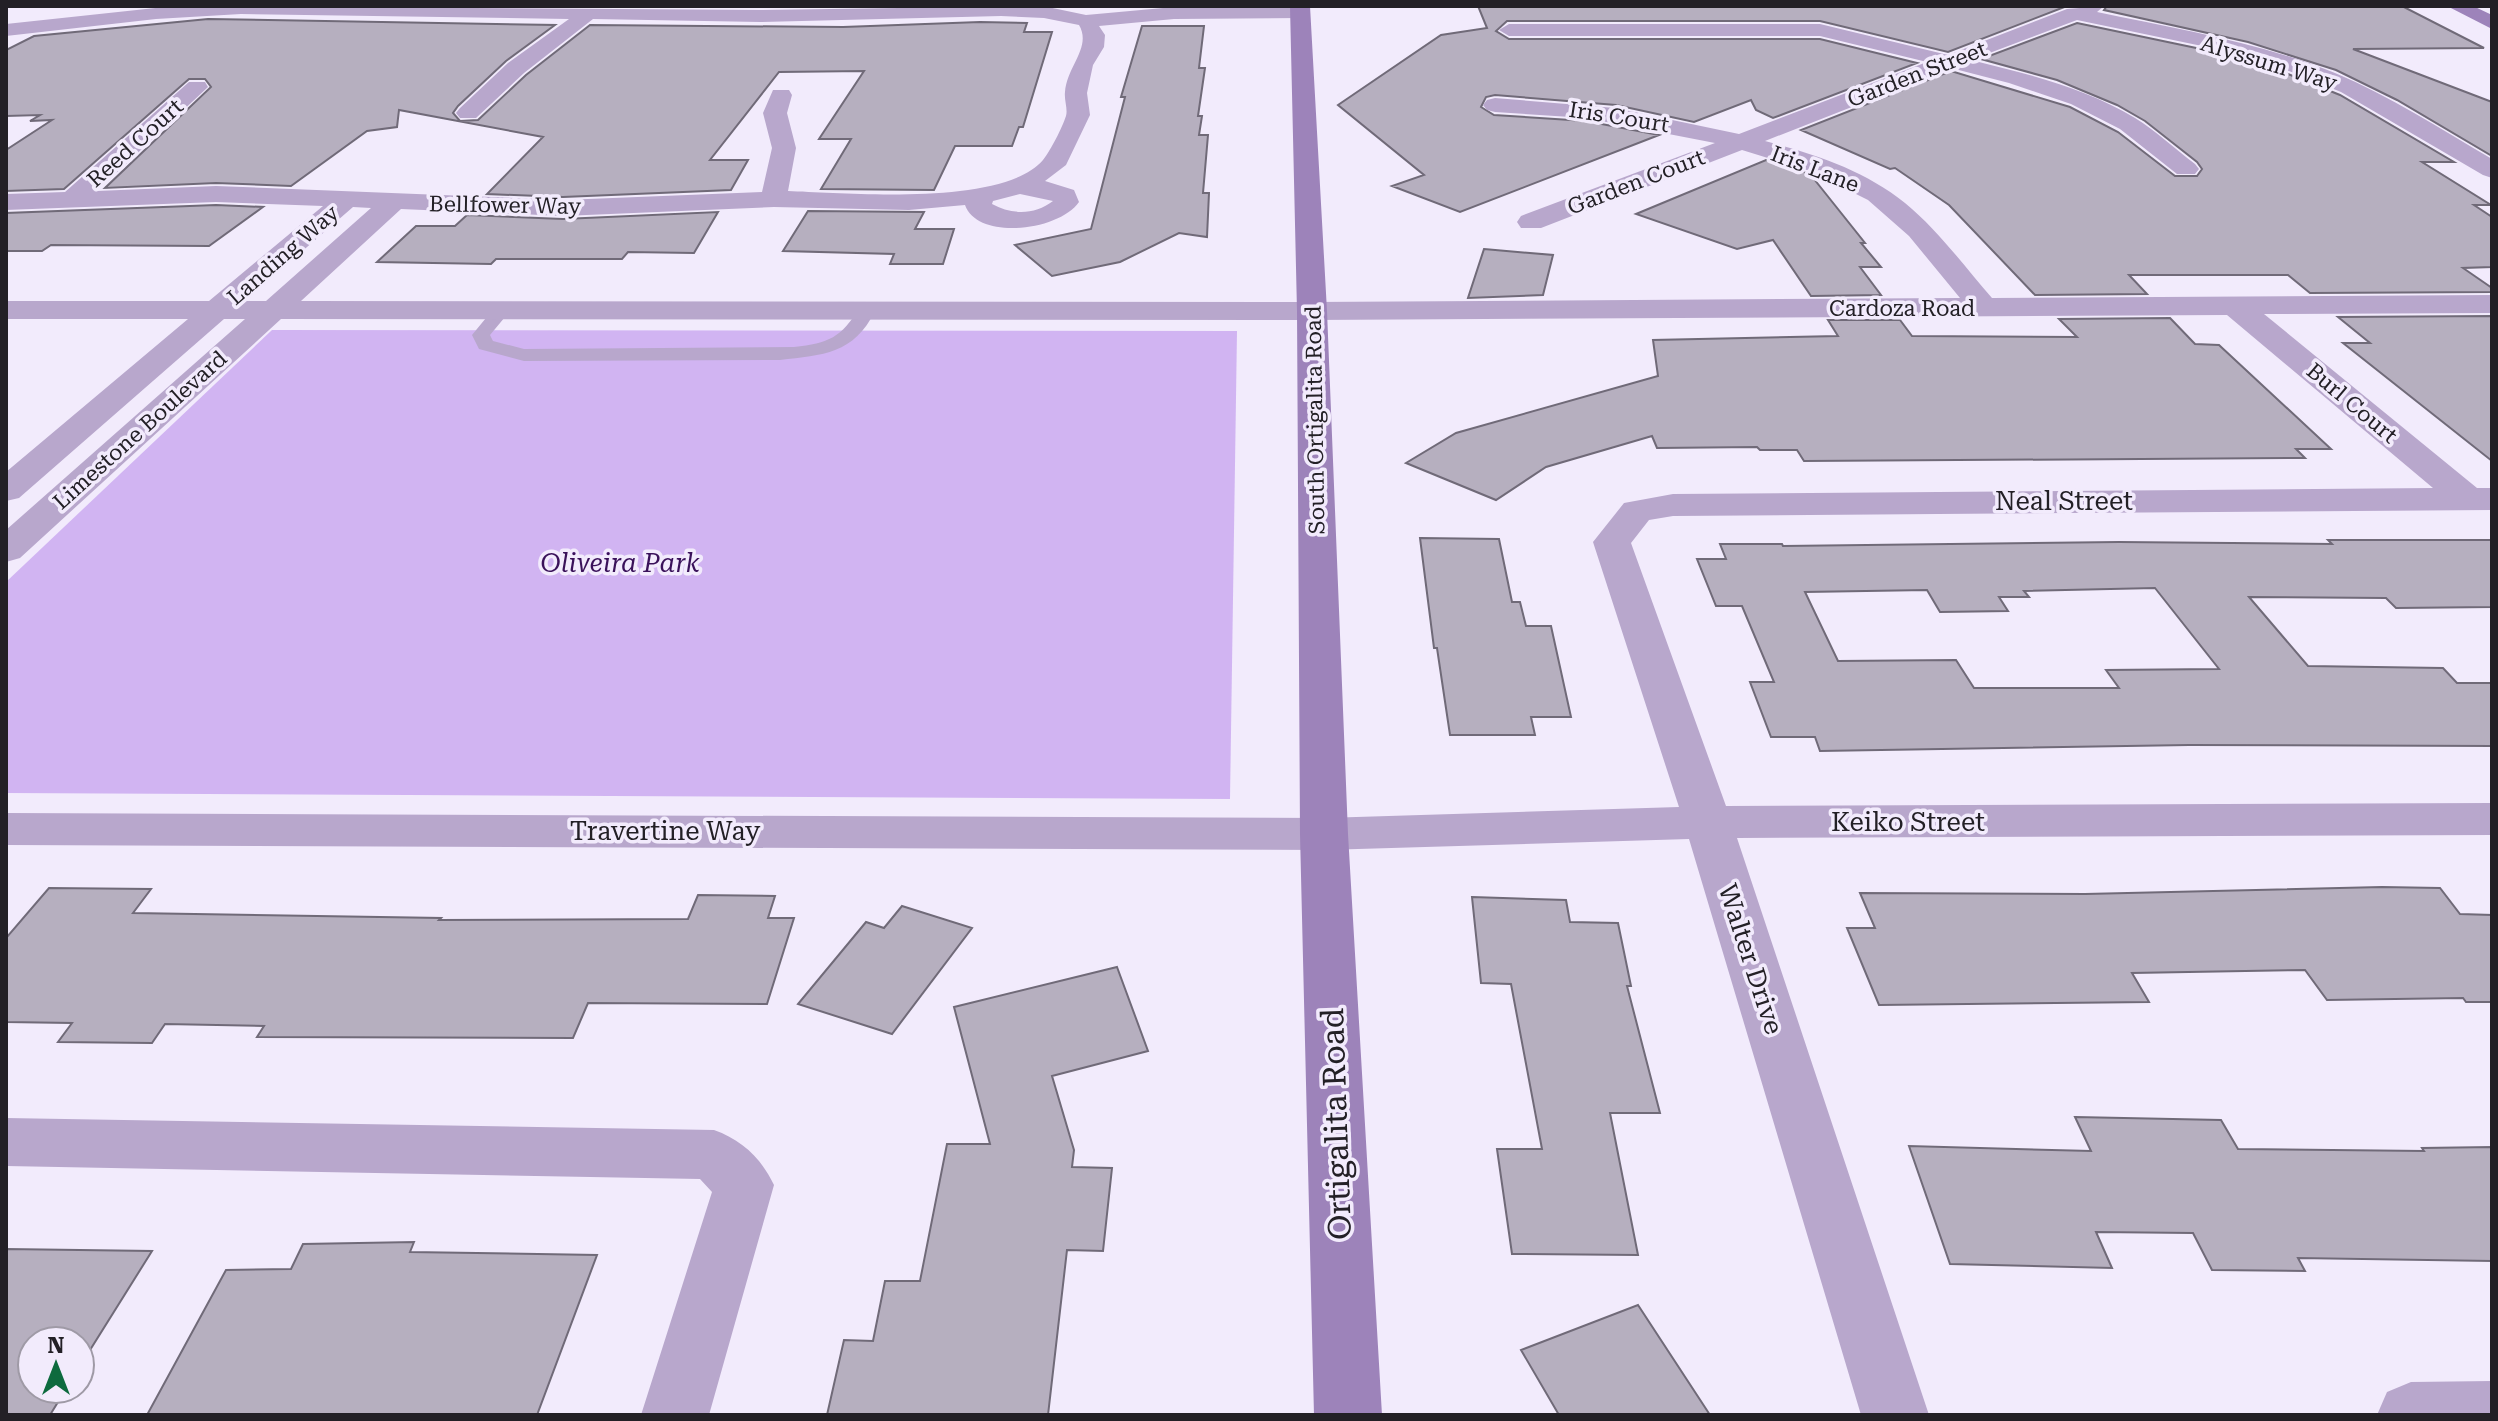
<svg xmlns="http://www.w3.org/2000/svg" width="2498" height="1421" font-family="'Roboto Serif',serif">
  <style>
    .green { fill: #d1b4f2 }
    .building { fill: #b6afbf; stroke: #706a78; stroke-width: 2; fill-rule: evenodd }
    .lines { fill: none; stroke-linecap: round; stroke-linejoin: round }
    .lane { fill: #b8a7cc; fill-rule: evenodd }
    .street { fill: #b8a7cc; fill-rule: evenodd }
    .secondary { fill: #9d83ba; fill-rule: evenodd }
    .labels { text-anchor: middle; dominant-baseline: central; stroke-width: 7; stroke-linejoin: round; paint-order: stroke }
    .far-street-label { font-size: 22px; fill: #232026; stroke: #f2ebfc }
    .street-label { font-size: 26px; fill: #232026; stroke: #f2ebfc }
    .park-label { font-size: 26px; font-style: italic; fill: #3a115a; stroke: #f2ebfc }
    .near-street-label { font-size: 32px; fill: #232026; stroke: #f2ebfc }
  </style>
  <rect width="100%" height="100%" fill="#f2ebfc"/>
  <path class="green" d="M 272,330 L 1237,331 L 1230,799 L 6,793 L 6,582 Z"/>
  <path class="building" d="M 1478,6 L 2067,6 L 1948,52 L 1820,21 L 1507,21 L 1496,31 L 1509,39 L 1820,39 L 1917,63 L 1773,118 L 1756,110 L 1751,100 L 1694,122 L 1616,105 L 1495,95 L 1486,97 L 1481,107 L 1494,115 L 1586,121 L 1659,135 L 1460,212 L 1392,186 L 1424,175 L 1338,105 L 1441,35 L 1487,28 Z
    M 2107,6 L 2402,6 L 2484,48 L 2353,49 L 2492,102 L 2492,156 L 2397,100 L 2336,70 L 2248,42 L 2104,10 Z
    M 208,19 L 555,25 L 506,61 L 458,106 L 453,113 L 460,121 L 478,120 L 526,75 L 590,25 L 843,27 L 980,22 L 1027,23 L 1024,32 L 1052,32 L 1023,127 L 1019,127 L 1012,146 L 955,146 L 934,190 L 821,189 L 851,139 L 819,139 L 864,71 L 779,72 L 710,160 L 748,160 L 731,190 L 563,197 L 487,194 L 543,137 L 399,110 L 397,127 L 367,131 L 291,186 L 216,183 L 105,188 L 211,87 L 205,79 L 189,79 L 64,189 L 6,191 L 6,150 L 52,120 L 30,121 L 40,115 L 6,116 L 6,50 L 34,36 Z
    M 2077,23 L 2201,49 L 2288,74 L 2340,95 L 2454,162 L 2422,162 L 2491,205 L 2474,205 L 2492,217 L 2492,267 L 2463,268 L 2492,288 L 2492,292 L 2310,293 L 2288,275 L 2129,275 L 2147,294 L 2035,295 L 1949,205 L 1895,168 L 1890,169 L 1801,130 L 1951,71 L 2070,107 L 2118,132 L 2175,176 L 2197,176 L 2202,169 L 2197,162 L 2145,121 L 2117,105 L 2057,80 L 1981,59 Z
    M 1142,26 L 1204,26 L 1199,68 L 1205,68 L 1198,116 L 1202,116 L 1199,135 L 1208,135 L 1203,193 L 1209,193 L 1207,237 L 1179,233 L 1120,262 L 1052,276 L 1015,245 L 1091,229 L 1125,97 L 1121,97 Z
    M 1766,160 L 1810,174 L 1865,243 L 1861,243 L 1881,267 L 1860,267 L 1881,295 L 1811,296 L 1773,240 L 1737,249 L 1636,214 Z
    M 216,205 L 263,207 L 209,246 L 51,245 L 42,251 L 6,251 L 6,213 Z
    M 808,211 L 924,212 L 915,229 L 954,229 L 943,264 L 890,264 L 894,254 L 783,251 Z
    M 718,212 L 694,253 L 628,252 L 622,259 L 496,259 L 491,264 L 377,262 L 416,226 L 455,226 L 467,215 L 563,219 Z
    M 1484,249 L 1553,255 L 1543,295 L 1468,298 Z
    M 2492,316 L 2492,461 L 2343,343 L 2370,343 L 2338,317 Z
    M 2170,318 L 2195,344 L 2219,345 L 2331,449 L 2296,449 L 2305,458 L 1804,461 L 1797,450 L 1760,450 L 1757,447 L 1657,448 L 1652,436 L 1546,467 L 1496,500 L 1406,463 L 1456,433 L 1658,376 L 1653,340 L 1838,336 L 1828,320 L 1900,320 L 1912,336 L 2077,337 L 2059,319 Z
    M 1420,538 L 1499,539 L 1512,602 L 1520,602 L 1526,626 L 1551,626 L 1571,717 L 1531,717 L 1535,735 L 1450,735 L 1437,648 L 1434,648 Z
    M 2328,540 L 2492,540 L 2492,607 L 2396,608 L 2386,598 L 2249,597 L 2308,666 L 2443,668 L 2457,683 L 2492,683 L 2492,746 L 2189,745 L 1820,751 L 1815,737 L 1771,737 L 1750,682 L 1774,682 L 1742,606 L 1716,606 L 1697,559 L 1726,559 L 1720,544 L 1782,544 L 1783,546 L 2119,542 L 2332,544 ZM 2155,588 L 2219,669 L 2106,670 L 2119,688 L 1974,688 L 1956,660 L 1838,661 L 1805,592 L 1927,590 L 1940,612 L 2008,611 L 1999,597 L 2029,597 L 2024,591 Z
    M 2382,887 L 2440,888 L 2460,914 L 2492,915 L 2492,1002 L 2466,1002 L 2463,998 L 2327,1000 L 2305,970 L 2132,973 L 2149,1002 L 1879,1005 L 1847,928 L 1875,928 L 1860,893 L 2085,894 Z
    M 49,888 L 151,889 L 133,913 L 441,918 L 439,920 L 688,919 L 698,895 L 775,896 L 768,918 L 794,918 L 767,1004 L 588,1003 L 573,1038 L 257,1037 L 264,1026 L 165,1024 L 152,1043 L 58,1042 L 72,1023 L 6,1022 L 6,938 Z
    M 1472,897 L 1566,900 L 1570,922 L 1618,923 L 1631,986 L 1627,986 L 1660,1113 L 1610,1113 L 1638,1255 L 1512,1254 L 1497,1149 L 1542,1149 L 1511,984 L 1481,983 Z
    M 902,906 L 972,928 L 892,1034 L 798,1004 L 866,922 L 884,928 Z
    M 1117,967 L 1148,1051 L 1052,1076 L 1074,1150 L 1072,1167 L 1112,1168 L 1103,1251 L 1067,1250 L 1048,1415 L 827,1415 L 844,1340 L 873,1341 L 885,1281 L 920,1281 L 947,1144 L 990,1144 L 954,1007 Z
    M 2075,1117 L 2221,1120 L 2238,1149 L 2424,1151 L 2422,1148 L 2492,1147 L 2492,1261 L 2298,1258 L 2305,1271 L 2212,1270 L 2193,1233 L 2096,1232 L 2112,1268 L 1950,1264 L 1909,1146 L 2091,1151 Z
    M 414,1242 L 410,1252 L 597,1255 L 537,1415 L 147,1415 L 226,1270 L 291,1269 L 303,1244 Z
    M 6,1249 L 152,1251 L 80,1366 L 80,1341 L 32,1341 L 32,1389 L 66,1389 L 50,1415 L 6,1415 Z
    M 1638,1305 L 1710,1415 L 1559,1415 L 1521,1350 Z"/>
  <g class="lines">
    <path class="lane" d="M 501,306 L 510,311 L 490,335 L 493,341 L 524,349 L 794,347 C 829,343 841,338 860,307 L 872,307 L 875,311 C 854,354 823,355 780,360 L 524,361 L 479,349 L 472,335 L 495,307 Z"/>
    <path class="street" d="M 174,6 L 760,10 L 1043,6 L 1086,15 L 1174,7 L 1300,6 L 1310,12 L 1300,18 L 1174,19 L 1099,26 L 1105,35 L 1104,47 L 1093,65 L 1087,93 L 1090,115 L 1066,165 L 1045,181 L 1074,190 L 1079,202 C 1059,231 978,241 965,205 L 909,210 L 774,207 L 563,216 L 401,209 L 301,301 L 1312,302 L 1960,298 L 1909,236 L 1868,200 L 1810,171 L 1742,150 L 1541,228 L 1521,228 L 1517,222 L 1521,216 L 1715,143 L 1586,118 L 1495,112 L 1487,110 L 1483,105 L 1487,100 L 1495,98 L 1615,108 L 1739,134 L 1927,62 L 1820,36 L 1509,36 L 1499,30 L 1509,24 L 1820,24 L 1948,55 L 2067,9 L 2104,6 L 2097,12 C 2177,29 2259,42 2335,73 C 2390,96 2441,129 2492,159 L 2492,178 L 2483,175 L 2341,92 L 2289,71 L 2202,46 L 2077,20 L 1971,60 C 2028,74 2085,88 2135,118 C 2156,131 2175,149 2195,164 L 2199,169 L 2195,174 L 2177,174 L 2120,129 L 2071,104 L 2009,83 L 1951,68 L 1765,141 C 1814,154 1864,170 1905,203 C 1938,230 1964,266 1992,298 L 2492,295 L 2492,313 L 2264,314 L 2477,488 L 2492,488 L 2492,510 L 1673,516 L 1649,520 L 1631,543 L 1726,806 L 2492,803 L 2492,835 L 1737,838 L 1929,1415 L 1861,1415 L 1689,839 L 1324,850 L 6,845 L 6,813 L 1324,818 L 1679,807 L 1593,542 L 1624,503 L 1673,494 L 2433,488 L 2227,315 L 1312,320 L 281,319 L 20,558 L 6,562 L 6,530 L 245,319 L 224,319 L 19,498 L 6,501 L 6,472 L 188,319 L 6,319 L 6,301 L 209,301 L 323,206 L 216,202 L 6,210 L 6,194 L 65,192 L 189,82 L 205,82 L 208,87 L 97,191 L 216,186 L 563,200 L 762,192 L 772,148 L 763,113 L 773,90 L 789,90 L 792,95 L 787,113 L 796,148 L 788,191 C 847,193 1003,207 1043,160 C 1051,150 1062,128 1066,116 C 1068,109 1064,100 1065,92 C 1067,66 1092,47 1079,25 L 1044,18 L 1001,16 L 760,22 L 593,19 L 524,73 L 476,118 L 460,118 L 456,113 L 460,108 L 508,63 L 569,19 L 241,14 L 156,19 L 6,36 L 6,24 ZM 1020,194 L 1053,201 C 1035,215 1012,215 992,204 L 993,201 ZM 353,207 L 371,208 L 266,301 L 245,301 Z
      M 6,1118 L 714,1130 C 742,1140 761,1158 774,1185 L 709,1415 L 641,1415 L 712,1192 L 700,1179 L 6,1166 Z
      M 2492,1381 L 2492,1415 L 2377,1415 L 2387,1392 L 2411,1382 Z"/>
    <path class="secondary" d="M 1290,6 L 1310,6 L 1327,311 L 1348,834 L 1382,1415 L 1314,1415 L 1300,834 L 1297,311 Z
      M 2447,6 L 2473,6 L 2492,15 L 2492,29 Z"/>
  </g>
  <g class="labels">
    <g class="far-street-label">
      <text transform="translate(2269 63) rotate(17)">Alyssum Way</text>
      <text transform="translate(1917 74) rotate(-21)">Garden Street</text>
      <text transform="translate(1619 117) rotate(9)">Iris Court</text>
      <text transform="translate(135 143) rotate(-42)">Reed Court</text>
      <text transform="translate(1815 169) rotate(21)">Iris Lane</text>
      <text transform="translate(1636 182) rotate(-21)">Garden Court</text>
      <text transform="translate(505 205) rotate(1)">Bellfower Way</text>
      <text transform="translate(283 255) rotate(-41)">Landing Way</text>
      <text x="1902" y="308">Cardoza Road</text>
      <text transform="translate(2352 403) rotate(40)">Burl Court</text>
      <text transform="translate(1315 420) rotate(-91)">South Ortigalita Road</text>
      <text transform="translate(140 430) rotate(-42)">Limestone Boulevard</text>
    </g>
    <g class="street-label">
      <text x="2064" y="501">Neal Street</text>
      <text x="1908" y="822">Keiko Street</text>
      <text x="665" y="831">Travertine Way</text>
      <text transform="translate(1751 959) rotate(72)">Walter Drive</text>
    </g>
    <g class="park-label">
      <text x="620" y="563">Oliveira Park</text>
    </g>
    <g class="near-street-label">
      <text transform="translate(1336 1124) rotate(-92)">Ortigalita Road</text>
    </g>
  </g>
  <rect width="2498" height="1421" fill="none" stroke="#232026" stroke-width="16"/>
  <g transform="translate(56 1365)"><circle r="38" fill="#f2ebfc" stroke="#9f9aa6" stroke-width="2"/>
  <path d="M0-6L14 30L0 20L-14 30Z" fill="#0d6a3e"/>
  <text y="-12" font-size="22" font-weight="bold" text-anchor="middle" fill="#232026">N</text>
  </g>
</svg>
